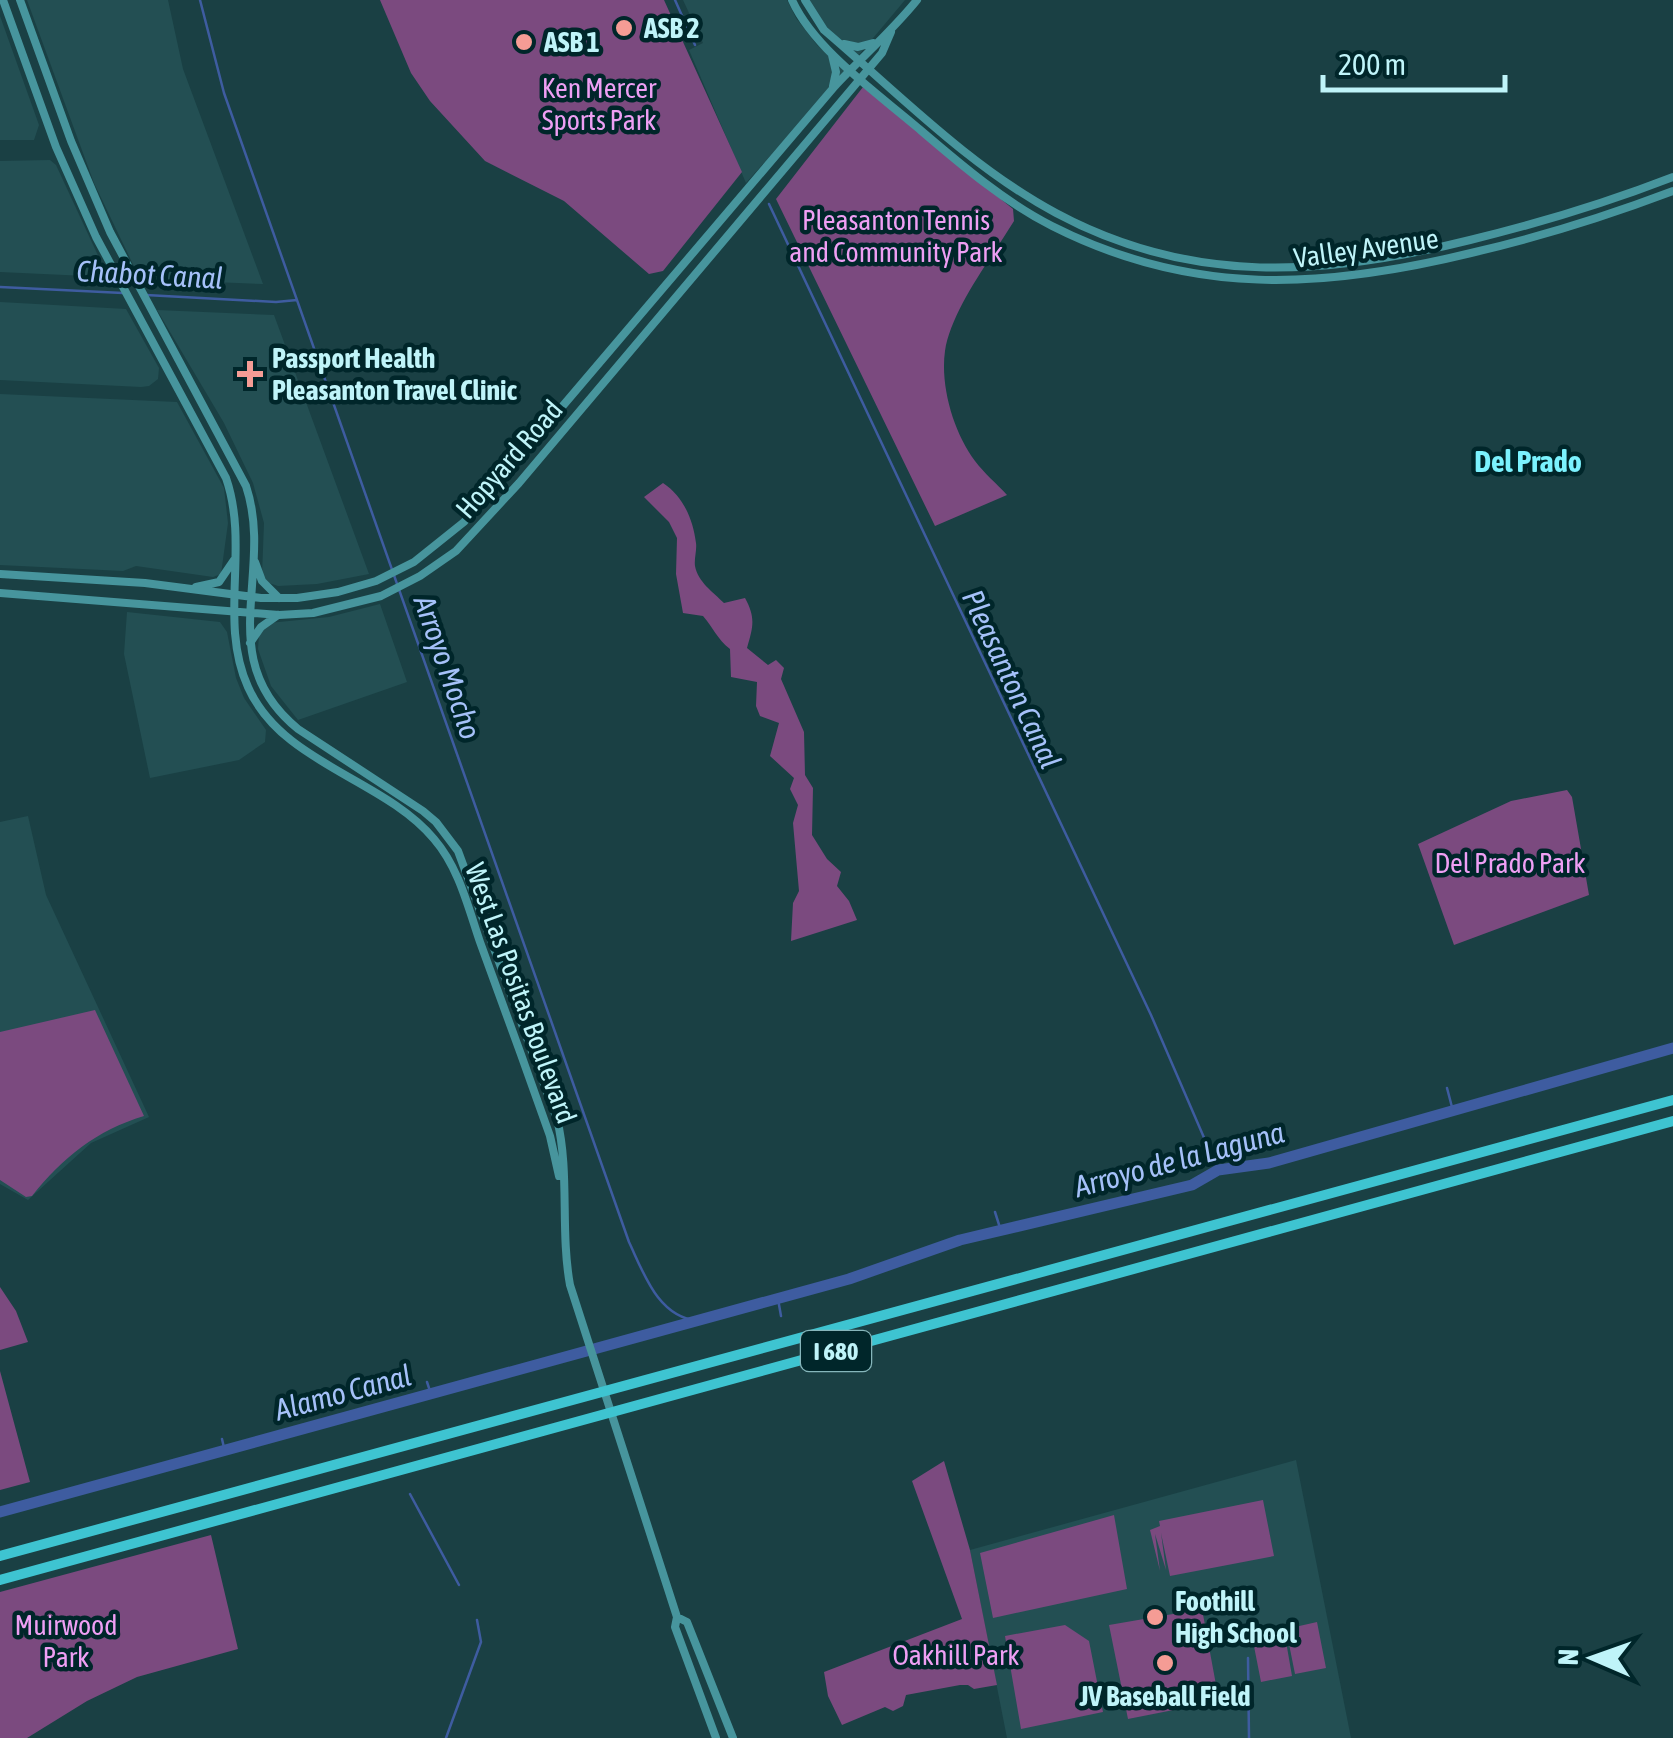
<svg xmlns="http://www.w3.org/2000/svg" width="1673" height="1738" font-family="'Asap Condensed',sans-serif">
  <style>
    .built { fill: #234f53 }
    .green { fill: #7b4a7f }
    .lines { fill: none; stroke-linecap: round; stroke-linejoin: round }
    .stream { stroke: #3e5ca0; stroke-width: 2.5 }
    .river { stroke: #3e5ca0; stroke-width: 11 }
    .secondary { stroke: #47959d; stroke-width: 8 }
    .motorway { stroke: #3ec4d1; stroke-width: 10 }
    .poi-dot { fill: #f59c95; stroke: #00262a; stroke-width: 4 }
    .labels { text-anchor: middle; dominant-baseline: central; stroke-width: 9; stroke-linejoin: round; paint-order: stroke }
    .shield { fill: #00262a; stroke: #86b6bb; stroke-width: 2.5 }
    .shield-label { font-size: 25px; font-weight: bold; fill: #bff4f9 }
    .poi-label { font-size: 28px; font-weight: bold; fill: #bff4f9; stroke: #00262a; text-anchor: start }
    .park-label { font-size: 28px; fill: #ee9ff4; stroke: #00262a }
    .street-label { font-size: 28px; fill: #bff4f9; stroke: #00262a }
    .water-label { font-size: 30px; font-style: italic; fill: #a5c1f9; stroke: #00262a }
    .neighbourhood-label { font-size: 30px; font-weight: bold; fill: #7bf2fe; stroke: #00262a }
  </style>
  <rect width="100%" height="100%" fill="#1a4044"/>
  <path class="built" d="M 27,0 L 168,0 L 183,69 L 263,284 L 140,279 L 94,183 Z
    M 683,0 L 787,0 L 796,18 L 817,45 L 847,70 L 746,183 L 689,50 L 703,43 Z
    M 808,0 L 905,0 L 858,56 L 827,28 Z
    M 0,16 L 39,125 L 34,140 L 0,140 Z
    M 50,160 L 56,165 L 108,277 L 0,272 L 0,161 Z
    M 0,302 L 126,309 L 159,368 L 158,379 L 149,386 L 141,387 L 0,380 Z
    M 157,310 L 274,315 L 369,574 L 317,584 L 278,586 L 266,582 L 262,575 L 264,523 L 253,483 L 224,423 Z
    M 0,394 L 177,402 L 224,488 L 228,523 L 221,574 L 213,577 L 136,566 L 123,571 L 0,565 Z
    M 380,604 L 407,682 L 298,720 L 271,686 L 258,649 L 259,634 L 269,623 L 329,617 Z
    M 127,612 L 220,622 L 227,632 L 236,678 L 244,698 L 266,730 L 265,742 L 239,760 L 150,778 L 124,654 Z
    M 28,816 L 46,895 L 149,1117 L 91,1143 L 28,1200 L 0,1184 L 0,822 Z
    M 1296,1460 L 1351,1738 L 1007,1738 L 970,1550 Z"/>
  <path class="green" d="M 380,0 L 664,0 L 742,172 L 663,271 L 649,274 L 564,201 L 485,161 L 430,101 L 411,73 Z
    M 863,87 L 1013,209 L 1014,221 C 992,257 951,310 945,351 C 940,387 954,433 975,461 C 984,473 997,484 1007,495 L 935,526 L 776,199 Z
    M 663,483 C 683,496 693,519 696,543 C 697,550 694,559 695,566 C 698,582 713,592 724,603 L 745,598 C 756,618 753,627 747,648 L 768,665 L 776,660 L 784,668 L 781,679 L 804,732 L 805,775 L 813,788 L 812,835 L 827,859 L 841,872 L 837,886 L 849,901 L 857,920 L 791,941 L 793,903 L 799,891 L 793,823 L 798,805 L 790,789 L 794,778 L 770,756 L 779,723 L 760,716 L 756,706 L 757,682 L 731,677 L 730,649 C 717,639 713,627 703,616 L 683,613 L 676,574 L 677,538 L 669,522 L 644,497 Z
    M 1567,790 L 1572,797 L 1589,895 L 1454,945 L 1418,844 L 1511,801 Z
    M 95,1010 L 144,1116 C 97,1130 62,1158 32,1196 L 26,1197 L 0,1180 L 0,1032 Z
    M 0,1287 L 16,1311 L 28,1342 L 0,1350 Z
    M 0,1371 L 30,1482 L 0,1490 Z
    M 944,1461 L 970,1550 L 997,1685 L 974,1689 L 968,1685 L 960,1685 L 906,1695 L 903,1706 L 893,1711 L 885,1707 L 842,1725 L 828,1696 L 824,1672 L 962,1619 L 912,1481 Z
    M 1263,1500 L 1274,1556 L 1170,1576 L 1161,1533 L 1166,1570 L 1155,1534 L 1160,1571 L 1150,1530 L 1160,1526 L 1159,1521 Z
    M 1114,1515 L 1127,1589 L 993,1618 L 980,1553 Z
    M 211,1535 L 238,1649 L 137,1677 L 87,1701 L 27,1738 L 0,1738 L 0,1592 Z
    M 1202,1609 L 1219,1701 L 1128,1719 L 1109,1625 Z
    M 1317,1622 L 1326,1668 L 1295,1674 L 1286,1629 Z
    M 1065,1625 L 1089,1641 L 1103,1712 L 1021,1729 L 1005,1636 Z
    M 1284,1630 L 1292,1676 L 1261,1682 L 1252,1636 Z"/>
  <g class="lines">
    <path class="stream" d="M 200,0 L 224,93 L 629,1242 C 644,1274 658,1317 698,1321
      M 675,0 L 695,45
      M 769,204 L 1151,1015 L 1218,1170
      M 0,287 L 123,293
      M 146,295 L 276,302 L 297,300
      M 1447,1088 L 1453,1111
      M 995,1212 L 1001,1231
      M 778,1299 L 781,1316
      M 427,1382 L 431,1394
      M 222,1439 L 225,1452
      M 410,1494 L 459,1585
      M 1248,1658 L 1249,1738
      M 446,1738 L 481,1642 L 477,1620"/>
    <path class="river" d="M 0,1512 L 849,1279 L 960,1240 L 1192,1185 L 1218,1170 L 1269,1163 L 1673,1048"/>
    <path class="secondary" d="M 3,0 L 56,147 L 96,237 L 226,478 C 250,547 218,621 248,687 C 282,764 383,778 434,839 C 459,868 468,907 480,942 C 504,1007 527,1071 550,1136 L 559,1176
      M 20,0 L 71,141 L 110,232 L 246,486 C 275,573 211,658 298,729 L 423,811 L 436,822 L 458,851 L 557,1119 C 570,1172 560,1230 570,1285 L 677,1617 L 675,1627 L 716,1738
      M 792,0 C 814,49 877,93 918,128 C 959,163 1003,201 1052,226 C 1192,297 1323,289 1471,253 C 1540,237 1607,216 1673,191
      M 805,0 L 824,30 C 898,93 970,167 1056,213 C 1192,286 1326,276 1470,240 C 1540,223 1606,203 1673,177
      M 844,44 L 858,47 L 873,43
      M 832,55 L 836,72 L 833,86
      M 255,562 L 262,581 L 279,598
      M 0,574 L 145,583 L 261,598 L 297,598 L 338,592 L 376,581 L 414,562 L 464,522 L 835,86 C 862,57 892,31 917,0
      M 196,587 L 219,582 L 234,560
      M 0,593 L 279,615 L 313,613 L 381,596 L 420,576 L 456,551 L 519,483 L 882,53 L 891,32
      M 250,643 L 261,627 L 278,615
      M 677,1617 L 687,1622 L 733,1738"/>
    <path class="motorway" d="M 0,1556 L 1673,1100
      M 0,1580 L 1673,1121"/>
  </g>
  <g class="poi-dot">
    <circle cx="624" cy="28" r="10"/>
    <circle cx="524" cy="42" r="10"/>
    <path d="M245 359h10v10h10v10h-10v10h-10v-10h-10v-10h10z"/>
    <circle cx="1155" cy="1617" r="10"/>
    <circle cx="1165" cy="1663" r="10"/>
  </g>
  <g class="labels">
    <rect class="shield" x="801" y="1331" width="70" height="40" rx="8"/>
    <g class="shield-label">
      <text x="836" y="1351">I 680</text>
    </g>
    <g class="poi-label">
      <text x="644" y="28">ASB 2</text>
      <text x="544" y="42">ASB 1</text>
      <text x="272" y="358">Passport Health<tspan x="272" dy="32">Pleasanton Travel Clinic</tspan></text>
      <text x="1175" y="1601">Foothill<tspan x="1175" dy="32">High School</tspan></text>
      <text x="1165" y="1696" text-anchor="middle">JV Baseball Field</text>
    </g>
    <g class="park-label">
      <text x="599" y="88">Ken Mercer<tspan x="599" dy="32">Sports Park</tspan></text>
      <text x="896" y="220">Pleasanton Tennis<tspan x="896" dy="32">and Community Park</tspan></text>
      <text x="1510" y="863">Del Prado Park</text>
      <text x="66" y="1625">Muirwood<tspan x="66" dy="32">Park</tspan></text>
      <text x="956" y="1655">Oakhill Park</text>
    </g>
    <g class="street-label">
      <text transform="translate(1366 248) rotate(-8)">Valley Avenue</text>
      <text transform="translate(509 459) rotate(-49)">Hopyard Road</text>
      <text transform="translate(521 993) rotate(70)">West Las Positas Boulevard</text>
    </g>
    <g class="water-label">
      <text transform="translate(150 274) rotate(3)">Chabot Canal</text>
      <text transform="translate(448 667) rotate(71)">Arroyo Mocho</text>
      <text transform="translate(1012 679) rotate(65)">Pleasanton Canal</text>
      <text transform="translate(1179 1159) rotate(-15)">Arroyo de la Laguna</text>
      <text transform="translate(343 1392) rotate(-15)">Alamo Canal</text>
    </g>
    <g class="neighbourhood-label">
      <text x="1528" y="461">Del Prado</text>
    </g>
  </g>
  <g transform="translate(1593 1658) rotate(272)" stroke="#00262a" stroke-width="8" paint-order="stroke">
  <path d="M0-8L18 38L0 25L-18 38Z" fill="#bff4f9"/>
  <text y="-15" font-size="28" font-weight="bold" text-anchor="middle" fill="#bff4f9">N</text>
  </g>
  <path d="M1323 75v15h182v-15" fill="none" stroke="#bff4f9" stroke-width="5"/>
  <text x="1338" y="75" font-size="30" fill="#bff4f9" stroke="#00262a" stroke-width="8" paint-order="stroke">200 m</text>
</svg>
